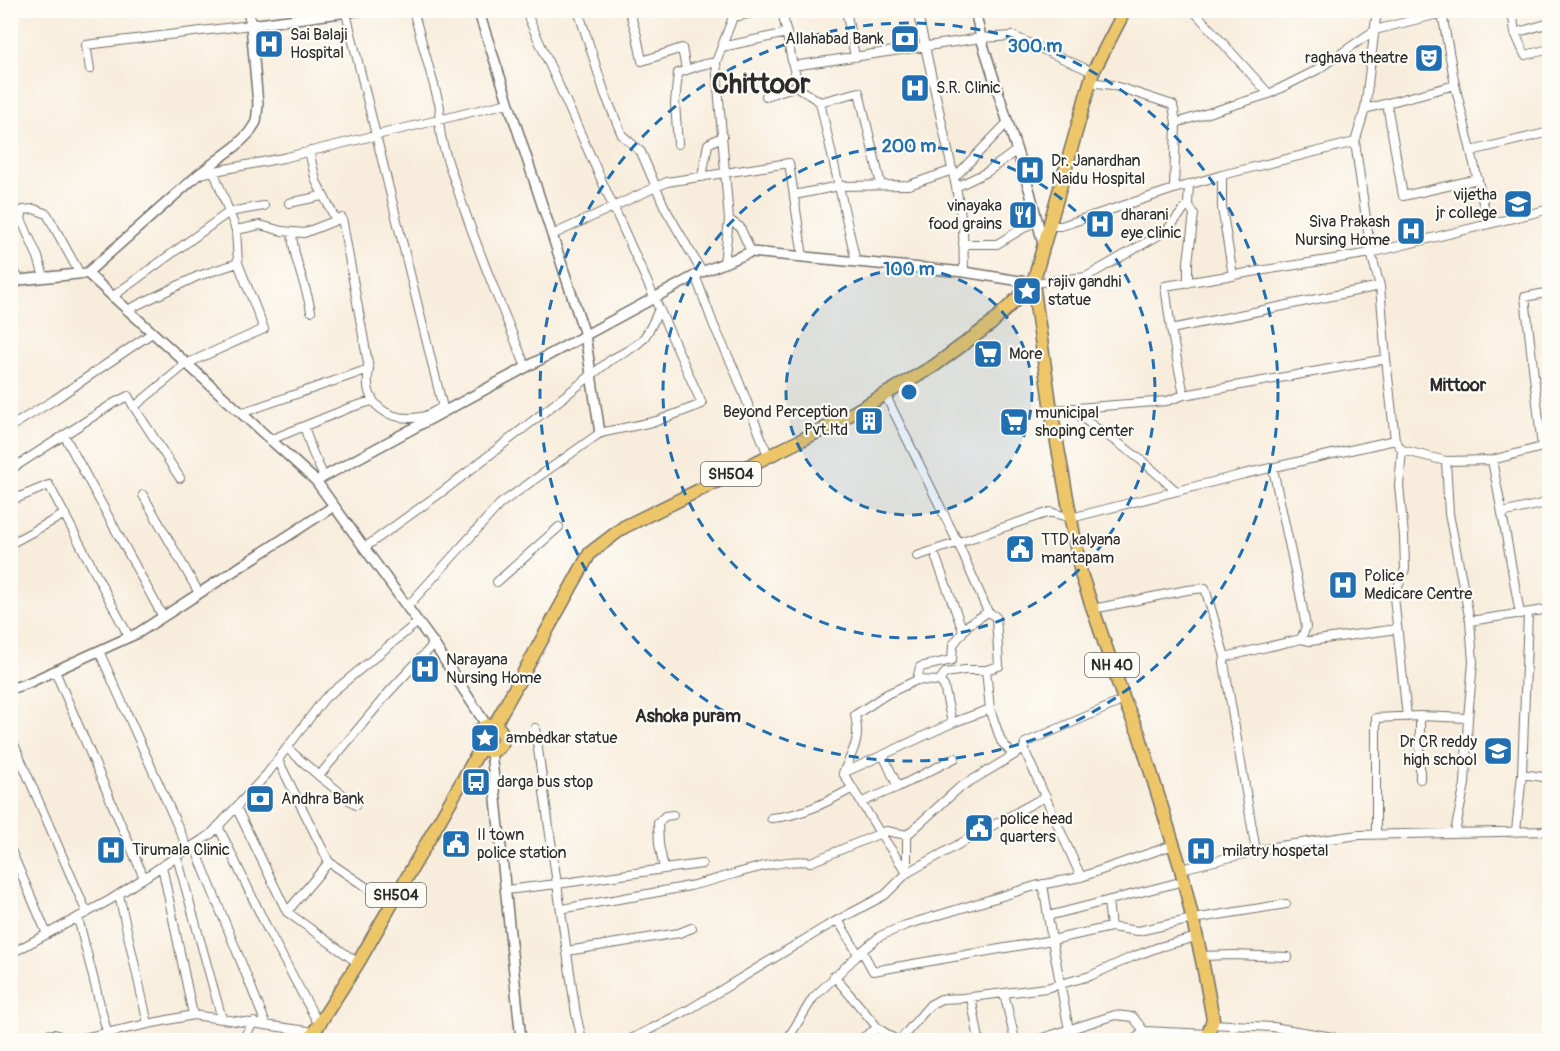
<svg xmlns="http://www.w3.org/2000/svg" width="1560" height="1051" font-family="Pangolin,sans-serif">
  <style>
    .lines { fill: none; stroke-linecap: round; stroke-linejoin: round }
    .minor-casing { stroke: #736f69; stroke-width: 10 }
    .tertiary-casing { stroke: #736f69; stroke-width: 12 }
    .primary-casing { stroke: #736f69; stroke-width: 15 }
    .trunk-casing { stroke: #736f69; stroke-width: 15 }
    .minor { stroke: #fff; stroke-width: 8 }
    .tertiary { stroke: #fff; stroke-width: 9 }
    .primary { stroke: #ecc669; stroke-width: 12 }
    .trunk { stroke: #ecc669; stroke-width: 12 }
    .ring { fill: none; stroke: #1f6fb2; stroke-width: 3; stroke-dasharray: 10 8 }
    .labels { text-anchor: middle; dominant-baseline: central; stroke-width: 4.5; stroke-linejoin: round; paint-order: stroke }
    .shield { fill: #fdfcf7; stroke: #6a6a68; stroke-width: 1.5 }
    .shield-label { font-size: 15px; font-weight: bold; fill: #2b2b2b }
    .poi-label { font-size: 16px; fill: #2b2b2b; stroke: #fdfcf7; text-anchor: start }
    .neighbourhood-label { font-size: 18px; font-weight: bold; fill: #2b2b2b; stroke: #fdfcf7 }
    .town-label { font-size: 28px; font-weight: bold; fill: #2b2b2b; stroke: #fdfcf7 }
    .centre { fill: #1f6fb2; stroke: #fdfcf7; stroke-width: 3 }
    .ring-label { font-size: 18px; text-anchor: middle; font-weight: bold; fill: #1f6fb2; stroke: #fdfcf7; stroke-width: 4.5; stroke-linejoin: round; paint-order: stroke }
  </style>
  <rect width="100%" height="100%" fill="#fdfcf7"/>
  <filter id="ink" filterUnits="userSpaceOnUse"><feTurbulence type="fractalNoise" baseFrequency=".0167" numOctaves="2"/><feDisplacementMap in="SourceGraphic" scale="12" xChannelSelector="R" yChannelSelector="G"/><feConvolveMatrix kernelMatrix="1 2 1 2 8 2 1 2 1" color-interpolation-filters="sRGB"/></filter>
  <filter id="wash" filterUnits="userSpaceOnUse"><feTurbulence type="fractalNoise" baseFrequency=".008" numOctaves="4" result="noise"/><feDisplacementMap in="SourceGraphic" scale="24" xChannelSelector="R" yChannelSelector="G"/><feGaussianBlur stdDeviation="1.35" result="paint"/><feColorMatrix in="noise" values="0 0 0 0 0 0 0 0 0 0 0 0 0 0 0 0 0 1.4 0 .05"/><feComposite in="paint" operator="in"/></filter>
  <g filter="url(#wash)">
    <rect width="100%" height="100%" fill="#f8eddc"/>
  </g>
  <g filter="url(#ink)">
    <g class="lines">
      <g class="minor-casing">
        <path id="minor" d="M 413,10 L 440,107 C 436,135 449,164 458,191 C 478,251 502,309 526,367
          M 578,10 L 605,94 L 622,135 L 641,152 L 665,208 L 702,272
          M 629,10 L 637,36 L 642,61 L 682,48 L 686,70
          M 782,10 L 793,66 L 981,38 L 1013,36 L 1093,72
          M 846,10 L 855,57
          M 917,10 L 956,187 L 963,227 L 964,272
          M 1193,10 L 1269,94 L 1317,70 L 1375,30 L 1442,13 L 1455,85
          M 1512,10 L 1515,33 L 1550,23
          M 346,13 L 444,412
          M 733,17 L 767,10
          M 1515,33 L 1525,55 L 1550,49
          M 722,47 L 787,33
          M 793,66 L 800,89 L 820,102 L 856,262
          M 90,69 L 86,45 L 251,25
          M 1090,82 L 1112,85 L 1173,105 L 1176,123
          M 766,96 L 799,85
          M 820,102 L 859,92 L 881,185
          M 1387,104 L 1403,196 L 1478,179
          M 1365,109 L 1377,10
          M 1355,142 L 1365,109 L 1455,85 L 1471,151
          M 678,144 L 675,103 L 678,73 L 701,65 L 716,62
          M 309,151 L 316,181 L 336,220
          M 214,172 L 236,230 L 260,225 L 282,231 L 304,233 L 342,218 L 369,369 L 241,413
          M 199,174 L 283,158 L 508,103
          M 702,177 L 708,144 L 723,136
          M 954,178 L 1008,122
          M 956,187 L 987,172 L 1017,150
          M 1174,189 L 1222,175
          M 794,195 L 839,186 L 909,185 L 953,170
          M 289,203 L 322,196
          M 1188,205 L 1194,214 L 1188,262 L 1188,283
          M 10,218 L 21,219 L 38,257 L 44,277
          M 21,219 L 23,210 L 34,209 L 47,214 L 80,274
          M 729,220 L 740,227 L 751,252
          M 1488,224 L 1471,151 L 1550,132
          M 1048,226 L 1061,226 L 1174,189 L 1176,123 L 1269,94
          M 292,232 C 293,259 306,284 311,311
          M 552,235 L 667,182 L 789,163 L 803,257
          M 963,244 L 997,244 L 1037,220
          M 724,263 L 729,220 L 716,62 L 733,17 L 733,10
          M 10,265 L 20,280
          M 695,275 L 714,326 L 734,369 L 768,455
          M 1233,276 L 1222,208 L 1222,175 L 1355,142 L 1371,253 L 1550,209
          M 1033,283 L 1086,277 L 1166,231 L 1188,205 L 1189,184
          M 112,297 L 229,212 L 264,206
          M 127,310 L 198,276 L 238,263
          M 1171,329 L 1165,286 L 1371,253 L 1380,286
          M 369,369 C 362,404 387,422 421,417 C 428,416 436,410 443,407
          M 885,394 L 958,543 L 988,612
          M 1184,395 L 1171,329 L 1380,286 L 1386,359
          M 134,407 L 180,478
          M 1072,408 C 1089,426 1110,436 1129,451 C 1146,463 1161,477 1176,491
          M 1051,410 L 1167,401 L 1184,395 L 1386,359 L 1395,440
          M 304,426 L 312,451 L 324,477
          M 10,427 L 54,400 L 152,333
          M 64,435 L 163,617
          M 270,440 L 349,408 L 372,401
          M 1542,447 L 1525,297 L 1550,292
          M 1402,450 L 1446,461
          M 1492,460 L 1502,513 L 1550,502
          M 1273,469 L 1300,594 L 1306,627 L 1301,639
          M 10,470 L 114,403 L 128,396 L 134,407 L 186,364 L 264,329 L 238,263 L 236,230
          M 143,495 L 199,593
          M 10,501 L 49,485 L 129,637
          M 1502,513 L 1520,614
          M 10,544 L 65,514
          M 364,548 L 446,489 L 612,359 C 642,344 646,340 659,309
          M 917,556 L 1050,512 L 1071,518 L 1244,474 L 1395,440 L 1402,450 L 1399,486 L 1404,536 L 1405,569 L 1394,597 L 1407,717
          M 936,558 L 963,631
          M 497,582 L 559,527
          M 407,607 L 500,504 L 600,433 L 657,421 L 702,404 L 525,10
          M 1093,609 L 1187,590 L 1205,588 L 1225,657 L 1224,663 L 1256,851
          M 1528,613 L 1522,774 L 1550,778
          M 1470,621 L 1449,514 L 1446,461 L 1492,460 L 1550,445
          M 99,651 L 188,849
          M 1225,657 L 1301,639 L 1310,641 L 1397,629
          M 55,671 L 144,878
          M 917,680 L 939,681 L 944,686 L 952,723
          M 939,681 L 945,673 L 965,670 L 986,670
          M 990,709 L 1001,741 L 1013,755
          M 1420,716 L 1420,779
          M 535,728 L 557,884 L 664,869 L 659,844 L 658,823 L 665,816 L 673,815
          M 10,735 L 87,913
          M 287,748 L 319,776 L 389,692 L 434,644
          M 278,760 L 329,862 L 287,912 L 358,963
          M 843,773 L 883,755
          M 319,776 L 356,805
          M 898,787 L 955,758
          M 862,802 L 898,787 L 883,755 L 952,723 L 990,709 L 986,670 L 999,666 L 996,617 L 988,612 L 968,625 L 953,645 L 952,660 L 920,667 L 917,680 L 887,694 L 855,715 C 861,741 853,750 843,773 L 880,833 L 907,873 L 1046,796
          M 236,807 L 287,912
          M 771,818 C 801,816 827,802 853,788
          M 218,826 L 268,930 L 319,1025
          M 1516,831 L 1522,774
          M 1455,832 L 1465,784 L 1468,718
          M 1376,835 L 1376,718 L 1420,716 L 1468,718 L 1473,662 L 1470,621 L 1550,609
          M 194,845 L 266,1024
          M 10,848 L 47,934
          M 177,857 L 222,1019
          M 329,862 L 391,904
          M 664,869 L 702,864
          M 1181,869 L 1273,847 L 1358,835 L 1550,831
          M 1081,877 L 1024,749 L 1025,743 L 1124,700
          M 1043,884 L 1048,916
          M 506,890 L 557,884 L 576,1014 L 582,1040
          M 561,909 C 604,901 647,895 689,886 C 724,879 777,857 811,862 L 886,831 L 907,835
          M 78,918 L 109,1040
          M 838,920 L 858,954
          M 1111,927 L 1138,931 L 1193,919 L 1286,904
          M 567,951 L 679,933 L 692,928
          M 862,951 L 873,971 L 1052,940 L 1048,916 L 1184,881
          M 10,954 L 110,900 L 211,834 L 267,774 L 324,699 L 418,622
          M 1201,956 L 1233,955 L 1288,957
          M 834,976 L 878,1028
          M 1004,993 L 1015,1040
          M 971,997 L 979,1040
          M 193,1015 L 315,1032
          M 148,1024 L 193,1015 L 162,866
          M 1211,1024 L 1273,1027 L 1333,1037
          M 1069,1030 L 1052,940 L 1111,927 L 1108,901
          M 10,1038 L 54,1034 L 70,1040
          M 74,1040 L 148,1024 L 119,895
          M 242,1040 L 254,1022
          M 629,1040 L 690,1009 L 827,926 L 885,895 L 907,873 L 907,835 L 959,788 L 1024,749
          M 787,1040 L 813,998 L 862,951 L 880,936 L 906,925 L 1035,886 L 1081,877 L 1173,845
          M 859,1040 L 878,1028 L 896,1040
          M 900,1040 L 930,1005 L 941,999 L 963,998 L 1046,988 L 1090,976 L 1132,957 L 1159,947 L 1197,937
          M 1036,1040 L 1115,1015 L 1133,1017 L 1144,1031
          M 1134,1040 L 1144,1031 L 1208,1034"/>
      </g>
      <g class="tertiary-casing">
        <path id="tertiary" d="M 478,10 L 585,335 L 600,433
          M 975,10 L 981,38 L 1030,192 L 1043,244
          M 251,25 L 363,10
          M 87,273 L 316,481 L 434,644 L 487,726
          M 10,288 L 20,280 L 87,273 L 199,174 L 236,146 L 249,133 L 256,122 L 258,105 L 251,25 L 248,10
          M 316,481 L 702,272 L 751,252 L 964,272 L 1033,283
          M 10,689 L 28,683 L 138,633 L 334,506
          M 491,751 L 521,1040"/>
      </g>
      <g class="primary-casing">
        <path id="primary" d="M477 738a13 13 0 1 1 26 0a13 13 0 1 1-26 0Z
          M 494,726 L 590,553 L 624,527 L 832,425 L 934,366 L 991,324 L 1033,283
          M 309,1040 L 358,963 L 481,748"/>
      </g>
      <g class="trunk-casing">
        <path id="trunk" d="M 1125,10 L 1093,72 L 1033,283 L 1051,410 L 1081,574 L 1124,700 L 1139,734 L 1181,869 L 1202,960 L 1213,1019 L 1206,1040"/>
      </g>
      <use href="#minor" class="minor"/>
      <use href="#tertiary" class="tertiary"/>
      <use href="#primary" class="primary"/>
      <use href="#trunk" class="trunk"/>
    </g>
  </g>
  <circle cx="909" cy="392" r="123" fill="#1f6fb2" fill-opacity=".12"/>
  <g class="ring">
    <circle cx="909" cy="392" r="123"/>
    <circle cx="909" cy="392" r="246"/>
    <circle cx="909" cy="392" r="369"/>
  </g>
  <defs>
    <g id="bank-square" transform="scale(1.5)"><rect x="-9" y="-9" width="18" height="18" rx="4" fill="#1f6fb2" stroke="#fdfcf7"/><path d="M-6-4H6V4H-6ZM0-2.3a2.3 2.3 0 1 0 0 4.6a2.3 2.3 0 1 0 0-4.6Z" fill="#fff"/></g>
    <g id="hospital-square" transform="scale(1.5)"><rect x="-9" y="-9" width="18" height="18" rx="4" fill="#1f6fb2" stroke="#fdfcf7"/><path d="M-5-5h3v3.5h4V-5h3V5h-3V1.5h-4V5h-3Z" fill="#fff"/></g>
    <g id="theatre-square" transform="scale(1.5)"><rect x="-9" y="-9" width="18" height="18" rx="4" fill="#1f6fb2" stroke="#fdfcf7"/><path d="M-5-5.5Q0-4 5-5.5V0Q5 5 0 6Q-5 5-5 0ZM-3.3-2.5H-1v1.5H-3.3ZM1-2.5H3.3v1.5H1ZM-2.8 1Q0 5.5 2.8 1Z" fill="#fff"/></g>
    <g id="university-square" transform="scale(1.5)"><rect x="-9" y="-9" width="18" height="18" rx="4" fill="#1f6fb2" stroke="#fdfcf7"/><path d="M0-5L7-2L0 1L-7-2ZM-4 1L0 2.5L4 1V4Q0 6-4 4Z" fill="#fff"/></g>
    <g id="restaurant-square" transform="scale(1.5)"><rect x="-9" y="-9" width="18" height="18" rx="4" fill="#1f6fb2" stroke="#fdfcf7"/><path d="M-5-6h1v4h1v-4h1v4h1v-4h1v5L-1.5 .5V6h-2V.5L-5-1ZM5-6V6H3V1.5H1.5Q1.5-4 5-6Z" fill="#fff"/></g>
    <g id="sight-square" transform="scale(1.5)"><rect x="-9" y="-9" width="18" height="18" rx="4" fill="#1f6fb2" stroke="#fdfcf7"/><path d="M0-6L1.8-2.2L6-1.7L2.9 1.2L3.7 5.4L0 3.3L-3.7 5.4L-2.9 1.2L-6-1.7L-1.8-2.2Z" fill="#fff"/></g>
    <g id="supermarket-square" transform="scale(1.5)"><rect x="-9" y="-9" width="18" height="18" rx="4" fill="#1f6fb2" stroke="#fdfcf7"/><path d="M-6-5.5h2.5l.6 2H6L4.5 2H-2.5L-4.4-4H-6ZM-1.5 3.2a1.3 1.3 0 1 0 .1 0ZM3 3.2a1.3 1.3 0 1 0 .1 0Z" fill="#fff"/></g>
    <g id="building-square" transform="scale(1.5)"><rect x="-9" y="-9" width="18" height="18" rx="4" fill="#1f6fb2" stroke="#fdfcf7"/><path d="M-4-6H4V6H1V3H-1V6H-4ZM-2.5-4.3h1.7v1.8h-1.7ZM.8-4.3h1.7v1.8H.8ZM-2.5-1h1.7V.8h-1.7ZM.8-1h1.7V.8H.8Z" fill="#fff"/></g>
    <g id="civic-square" transform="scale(1.5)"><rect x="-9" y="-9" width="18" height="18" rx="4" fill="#1f6fb2" stroke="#fdfcf7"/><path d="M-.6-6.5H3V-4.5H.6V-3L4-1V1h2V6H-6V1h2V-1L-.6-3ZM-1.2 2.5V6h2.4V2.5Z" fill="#fff"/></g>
    <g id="school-square" transform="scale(1.5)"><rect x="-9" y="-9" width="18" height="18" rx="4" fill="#1f6fb2" stroke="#fdfcf7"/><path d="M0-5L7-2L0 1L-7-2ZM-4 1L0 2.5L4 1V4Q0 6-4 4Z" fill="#fff"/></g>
    <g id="bus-square" transform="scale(1.5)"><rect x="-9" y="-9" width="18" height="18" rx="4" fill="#1f6fb2" stroke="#fdfcf7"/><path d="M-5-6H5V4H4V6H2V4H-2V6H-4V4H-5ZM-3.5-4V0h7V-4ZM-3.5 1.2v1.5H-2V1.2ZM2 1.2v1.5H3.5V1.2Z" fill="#fff"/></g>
  </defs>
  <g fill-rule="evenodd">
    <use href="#bank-square" x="905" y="39"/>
    <use href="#hospital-square" x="269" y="44"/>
    <use href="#theatre-square" x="1429" y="58"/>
    <use href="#hospital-square" x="915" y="88"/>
    <use href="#hospital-square" x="1030" y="170"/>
    <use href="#university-square" x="1518" y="204"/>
    <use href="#restaurant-square" x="1023" y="215"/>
    <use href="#hospital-square" x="1100" y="224"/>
    <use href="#hospital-square" x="1411" y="231"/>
    <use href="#sight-square" x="1027" y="291"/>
    <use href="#supermarket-square" x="988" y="354"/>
    <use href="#building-square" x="869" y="421"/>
    <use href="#supermarket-square" x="1014" y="422"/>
    <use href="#civic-square" x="1020" y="549"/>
    <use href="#hospital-square" x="1343" y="585"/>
    <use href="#hospital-square" x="425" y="669"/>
    <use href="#sight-square" x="485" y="738"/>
    <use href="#school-square" x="1498" y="751"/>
    <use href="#bus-square" x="476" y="782"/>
    <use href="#bank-square" x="260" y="799"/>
    <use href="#civic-square" x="979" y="828"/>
    <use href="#civic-square" x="456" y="844"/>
    <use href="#hospital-square" x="111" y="850"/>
    <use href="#hospital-square" x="1201" y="851"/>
  </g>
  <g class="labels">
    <g class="shield">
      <rect x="701" y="462" width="60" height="24" rx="4.5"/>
      <rect x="1085" y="653" width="54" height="24" rx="4.5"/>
      <rect x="366" y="883" width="60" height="24" rx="4.5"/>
    </g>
    <g class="shield-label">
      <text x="731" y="474">SH504</text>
      <text x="1112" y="665">NH 40</text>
      <text x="396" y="895">SH504</text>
    </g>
    <g class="poi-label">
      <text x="290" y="35">Sai Balaji<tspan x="290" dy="18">Hospital</tspan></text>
      <text x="884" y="39" text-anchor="end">Allahabad Bank</text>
      <text x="1408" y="58" text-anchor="end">raghava theatre</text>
      <text x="936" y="88">S.R. Clinic</text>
      <text x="1051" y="161">Dr. Janardhan<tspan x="1051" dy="18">Naidu Hospital</tspan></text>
      <text x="1497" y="195" text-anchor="end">vijetha<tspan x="1497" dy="18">jr college</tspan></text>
      <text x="1002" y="206" text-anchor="end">vinayaka<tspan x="1002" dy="18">food grains</tspan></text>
      <text x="1121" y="215">dharani<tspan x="1121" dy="18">eye clinic</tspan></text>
      <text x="1390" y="222" text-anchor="end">Siva Prakash<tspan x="1390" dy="18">Nursing Home</tspan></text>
      <text x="1048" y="282">rajiv gandhi<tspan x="1048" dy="18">statue</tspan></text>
      <text x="1009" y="354">More</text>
      <text x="848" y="412" text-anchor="end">Beyond Perception<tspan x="848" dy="18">Pvt.ltd</tspan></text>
      <text x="1035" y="413">municipal<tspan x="1035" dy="18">shoping center</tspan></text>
      <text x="1041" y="540">TTD kalyana<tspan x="1041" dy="18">mantapam</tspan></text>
      <text x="1364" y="576">Police<tspan x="1364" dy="18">Medicare Centre</tspan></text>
      <text x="446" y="660">Narayana<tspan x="446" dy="18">Nursing Home</tspan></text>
      <text x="506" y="738">ambedkar statue</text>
      <text x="1477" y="742" text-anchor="end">Dr CR reddy<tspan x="1477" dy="18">high school</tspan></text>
      <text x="497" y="782">darga bus stop</text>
      <text x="281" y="799">Andhra Bank</text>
      <text x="1000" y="819">police head<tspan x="1000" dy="18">quarters</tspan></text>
      <text x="477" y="835">II town<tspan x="477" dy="18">police station</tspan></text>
      <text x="132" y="850">Tirumala Clinic</text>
      <text x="1222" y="851">milatry hospetal</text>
    </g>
    <g class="neighbourhood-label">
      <text x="1458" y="385">Mittoor</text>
      <text x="688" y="716">Ashoka puram</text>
    </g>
    <g class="town-label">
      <text x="761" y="84">Chittoor</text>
    </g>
  </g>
  <circle cx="909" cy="392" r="9" class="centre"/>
  <g class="ring-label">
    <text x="1035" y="52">300 m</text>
    <text x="909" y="152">200 m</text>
    <text x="909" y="275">100 m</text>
  </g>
  <rect width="1560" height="1051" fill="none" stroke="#fdfcf7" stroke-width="36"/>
</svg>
